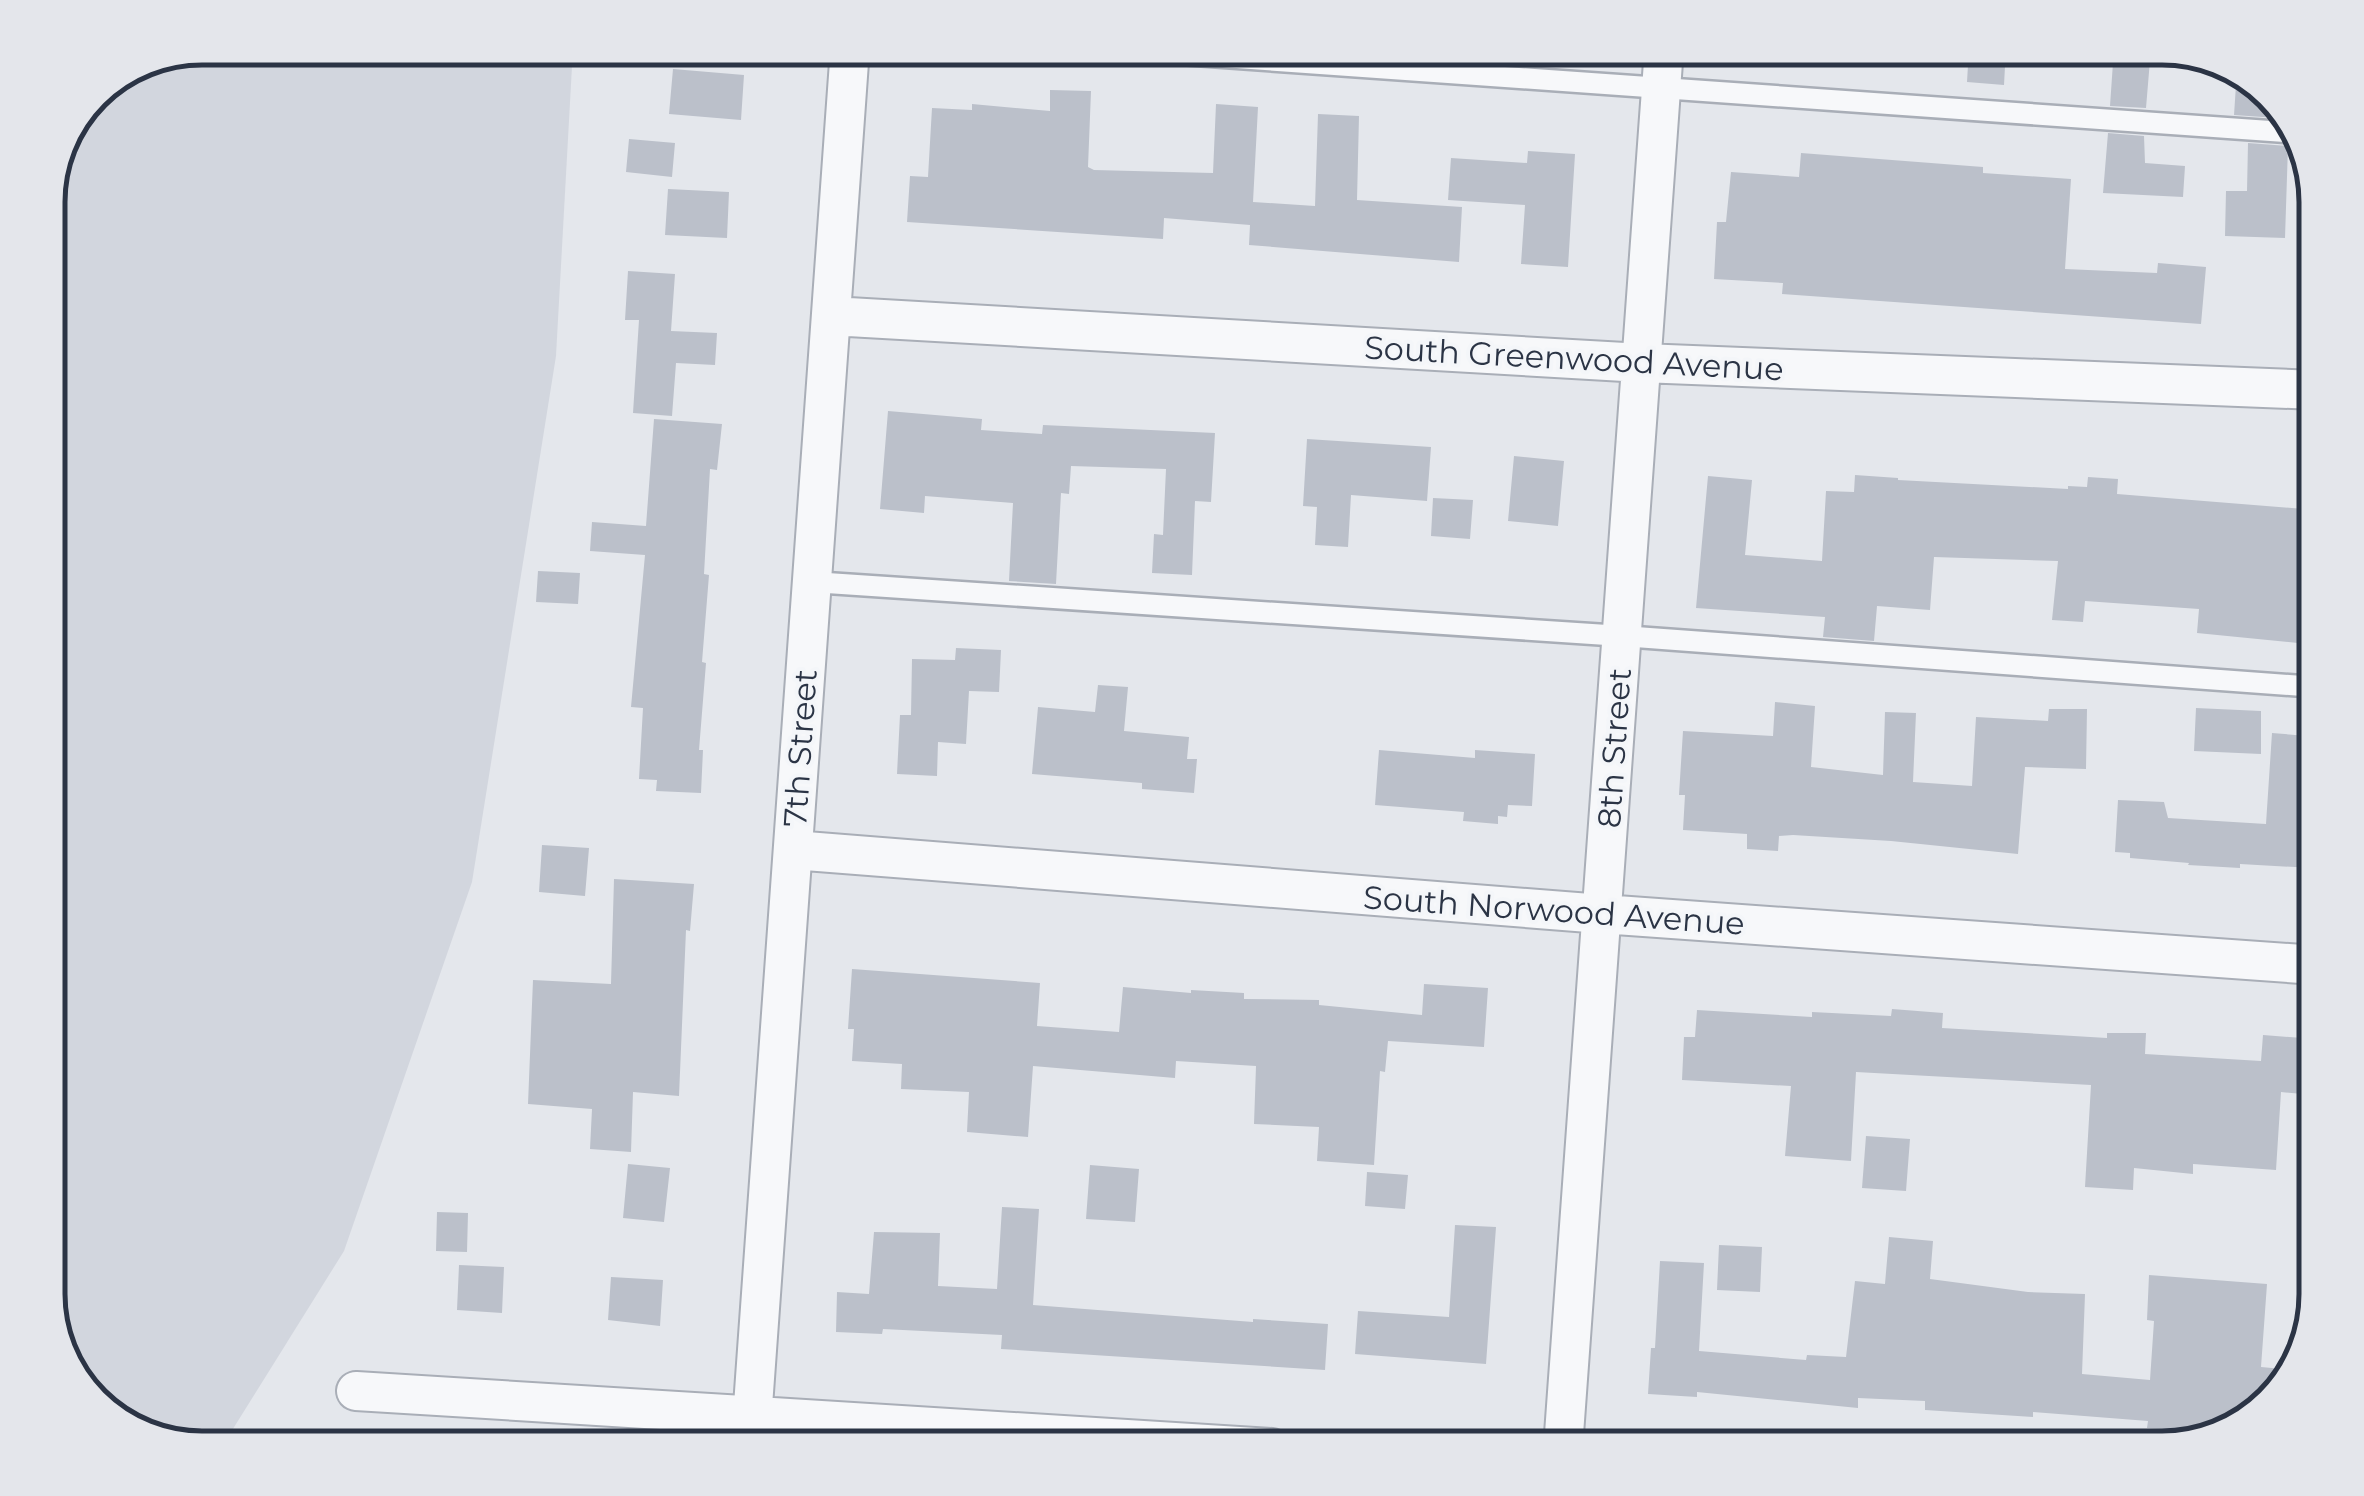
<svg xmlns="http://www.w3.org/2000/svg" width="2364" height="1496" font-family="Montserrat,sans-serif">
  <style>
    .built { fill: #d2d6de }
    .building { fill: #bbc0ca }
    .lines { fill: none; stroke-linecap: round; stroke-linejoin: round }
    .lane-casing { stroke: #a9aeb7; stroke-width: 25 }
    .street-casing { stroke: #a9aeb7; stroke-width: 42 }
    .lane { stroke: #f7f8fa; stroke-width: 20 }
    .street { stroke: #f7f8fa; stroke-width: 38 }
    .labels { text-anchor: middle; dominant-baseline: central; stroke-width: 8; stroke-linejoin: round; paint-order: stroke }
    .street-label { font-size: 32px; fill: #2b3445; stroke: #f4f6f9 }
    .rim { fill: none; stroke: #2b3445; stroke-width: 5 }
  </style>
  <rect width="100%" height="100%" fill="#e4e7ec"/>
  <path class="built" d="M 202,48 L 573,48 L 556,356 L 472,882 L 344,1251 L 221,1448 L 202,1448 L 116,1423 L 68,1372 L 48,1304 L 48,192 L 93,92 Z"/>
  <path class="building" d="M 1969,48 L 2006,48 L 2004,85 L 1967,82 Z
    M 2114,48 L 2151,48 L 2146,108 L 2110,106 Z
    M 673,69 L 744,75 L 741,120 L 669,114 Z
    M 2237,70 L 2248,73 L 2290,119 L 2234,115 Z
    M 1050,90 L 1091,91 L 1088,167 L 1094,170 L 1213,173 L 1216,104 L 1258,107 L 1253,202 L 1315,206 L 1318,114 L 1359,116 L 1357,200 L 1462,207 L 1459,262 L 1249,245 L 1250,225 L 1164,218 L 1163,239 L 907,222 L 910,176 L 928,177 L 932,108 L 972,110 L 972,104 L 1050,111 Z
    M 2108,133 L 2144,136 L 2145,163 L 2185,166 L 2183,197 L 2103,193 Z
    M 629,139 L 675,143 L 672,177 L 626,172 Z
    M 2248,143 L 2288,146 L 2285,238 L 2225,236 L 2226,191 L 2247,191 Z
    M 1528,151 L 1575,154 L 1568,267 L 1521,264 L 1525,205 L 1448,200 L 1451,158 L 1527,163 Z
    M 1801,153 L 1983,167 L 1983,173 L 2071,179 L 2065,269 L 2157,273 L 2158,263 L 2206,267 L 2201,324 L 1782,294 L 1783,283 L 1714,279 L 1717,222 L 1726,222 L 1731,172 L 1799,177 Z
    M 668,189 L 729,192 L 727,238 L 665,235 Z
    M 628,271 L 675,274 L 671,331 L 717,333 L 715,365 L 676,363 L 672,416 L 633,413 L 639,320 L 625,320 Z
    M 888,411 L 982,419 L 981,430 L 1042,434 L 1043,425 L 1215,433 L 1211,502 L 1195,501 L 1192,575 L 1152,573 L 1154,534 L 1163,535 L 1166,469 L 1071,466 L 1069,494 L 1061,493 L 1056,584 L 1009,581 L 1013,503 L 925,496 L 924,513 L 880,509 Z
    M 654,419 L 722,424 L 717,470 L 710,469 L 704,574 L 709,575 L 702,662 L 706,663 L 699,750 L 703,750 L 701,793 L 656,791 L 657,780 L 639,779 L 643,708 L 631,707 L 645,555 L 590,551 L 592,522 L 646,526 Z
    M 1307,439 L 1431,447 L 1427,501 L 1351,495 L 1348,547 L 1315,545 L 1317,507 L 1303,506 Z
    M 1514,456 L 1564,461 L 1558,526 L 1508,521 Z
    M 1855,475 L 1898,478 L 1898,480 L 2068,489 L 2068,486 L 2087,487 L 2088,477 L 2118,479 L 2117,494 L 2316,510 L 2316,568 L 2303,567 L 2298,643 L 2197,633 L 2199,609 L 2085,601 L 2083,622 L 2052,620 L 2058,561 L 1934,557 L 1930,610 L 1877,606 L 1874,641 L 1823,637 L 1825,617 L 1696,608 L 1708,476 L 1752,480 L 1745,555 L 1822,561 L 1826,491 L 1854,492 Z
    M 1433,498 L 1473,500 L 1470,539 L 1431,536 Z
    M 538,571 L 580,573 L 578,604 L 536,602 Z
    M 956,648 L 1001,650 L 999,692 L 969,691 L 966,744 L 938,742 L 937,776 L 897,774 L 900,715 L 911,715 L 912,659 L 955,660 Z
    M 1098,685 L 1128,687 L 1124,731 L 1189,737 L 1187,759 L 1197,759 L 1194,793 L 1142,789 L 1142,783 L 1032,774 L 1038,707 L 1095,712 Z
    M 1775,702 L 1815,706 L 1811,767 L 1883,775 L 1885,712 L 1916,713 L 1913,782 L 1972,786 L 1976,717 L 2048,721 L 2049,709 L 2087,709 L 2086,769 L 2025,767 L 2018,854 L 1891,841 L 1793,835 L 1779,836 L 1778,851 L 1747,849 L 1747,834 L 1683,830 L 1685,795 L 1679,795 L 1683,731 L 1773,736 Z
    M 2196,708 L 2261,711 L 2261,754 L 2194,751 Z
    M 2272,733 L 2307,736 L 2302,790 L 2316,791 L 2313,868 L 2240,864 L 2240,868 L 2188,865 L 2189,863 L 2130,858 L 2130,853 L 2115,852 L 2118,800 L 2164,802 L 2168,818 L 2266,824 Z
    M 1379,750 L 1475,758 L 1475,750 L 1535,754 L 1532,806 L 1508,805 L 1507,817 L 1498,816 L 1498,824 L 1463,821 L 1464,812 L 1375,805 Z
    M 542,845 L 589,848 L 585,896 L 539,892 Z
    M 614,879 L 694,884 L 690,931 L 686,930 L 679,1096 L 633,1092 L 631,1152 L 590,1149 L 592,1109 L 528,1104 L 533,980 L 611,984 Z
    M 852,969 L 1040,983 L 1037,1026 L 1119,1032 L 1123,987 L 1191,993 L 1191,990 L 1244,993 L 1244,999 L 1319,1000 L 1319,1005 L 1422,1015 L 1424,984 L 1488,988 L 1484,1047 L 1388,1041 L 1385,1072 L 1380,1071 L 1374,1165 L 1317,1161 L 1319,1127 L 1254,1124 L 1256,1066 L 1176,1061 L 1175,1078 L 1033,1066 L 1028,1137 L 967,1132 L 969,1092 L 901,1089 L 902,1064 L 852,1061 L 854,1029 L 848,1029 Z
    M 1892,1009 L 1943,1013 L 1942,1028 L 2107,1038 L 2107,1033 L 2146,1033 L 2145,1054 L 2261,1061 L 2263,1035 L 2316,1039 L 2316,1091 L 2303,1090 L 2303,1094 L 2281,1092 L 2276,1170 L 2193,1164 L 2193,1174 L 2134,1168 L 2133,1190 L 2085,1187 L 2091,1085 L 1856,1072 L 1851,1161 L 1785,1156 L 1791,1086 L 1682,1080 L 1684,1037 L 1695,1037 L 1697,1010 L 1812,1017 L 1812,1012 L 1891,1016 Z
    M 1866,1136 L 1910,1139 L 1906,1191 L 1862,1188 Z
    M 628,1164 L 670,1168 L 664,1222 L 623,1218 Z
    M 1090,1165 L 1139,1169 L 1135,1222 L 1086,1219 Z
    M 1367,1172 L 1408,1175 L 1405,1209 L 1365,1206 Z
    M 1002,1207 L 1039,1209 L 1033,1305 L 1253,1322 L 1253,1319 L 1328,1324 L 1325,1370 L 1001,1349 L 1002,1335 L 883,1329 L 882,1334 L 836,1332 L 837,1292 L 869,1294 L 874,1232 L 940,1233 L 938,1286 L 997,1289 Z
    M 437,1212 L 468,1213 L 467,1252 L 436,1251 Z
    M 1455,1225 L 1496,1227 L 1486,1364 L 1355,1354 L 1358,1311 L 1449,1317 Z
    M 1889,1237 L 1933,1241 L 1930,1279 L 2028,1292 L 2085,1294 L 2082,1374 L 2150,1380 L 2154,1321 L 2147,1320 L 2149,1275 L 2267,1284 L 2261,1367 L 2294,1370 L 2291,1380 L 2239,1428 L 2221,1433 L 2147,1428 L 2148,1421 L 2033,1412 L 2033,1417 L 1925,1410 L 1925,1401 L 1858,1398 L 1858,1408 L 1697,1392 L 1697,1397 L 1648,1394 L 1651,1348 L 1655,1348 L 1660,1261 L 1704,1263 L 1699,1351 L 1806,1360 L 1807,1355 L 1846,1357 L 1855,1281 L 1885,1284 Z
    M 1719,1245 L 1762,1247 L 1760,1292 L 1717,1290 Z
    M 459,1265 L 504,1267 L 502,1313 L 457,1310 Z
    M 611,1277 L 663,1280 L 660,1326 L 608,1320 Z"/>
  <g class="lines">
    <g class="lane-casing">
      <path id="lane" d="M 1095,48 L 2298,133
        M 812,582 L 1622,636 L 2316,687"/>
    </g>
    <g class="street-casing">
      <path id="street" d="M 831,316 L 1642,363 L 2316,390
        M 793,850 L 1602,914 L 2316,965
        M 356,1391 L 1272,1448
        M 750,1448 L 850,48
        M 1563,1448 L 1664,48"/>
    </g>
    <use href="#lane" class="lane"/>
    <use href="#street" class="street"/>
  </g>
  <g class="labels">
    <g class="street-label">
      <text transform="translate(1574 358) rotate(3)">South Greenwood Avenue</text>
      <text transform="translate(800 748) rotate(-86)">7th Street</text>
      <text transform="translate(1614 748) rotate(-86)">8th Street</text>
      <text transform="translate(1554 910) rotate(4)">South Norwood Avenue</text>
    </g>
  </g>
  <path d="M0 0H2364V1496H0ZM202 65H2162A137 137 0 0 1 2299 202V1294A137 137 0 0 1 2162 1431H202A137 137 0 0 1 65 1294V202A137 137 0 0 1 202 65Z" fill="#e4e6eb" fill-rule="evenodd"/>
  <path class="rim" d="M202 65H2162A137 137 0 0 1 2299 202V1294A137 137 0 0 1 2162 1431H202A137 137 0 0 1 65 1294V202A137 137 0 0 1 202 65Z"/>
</svg>
